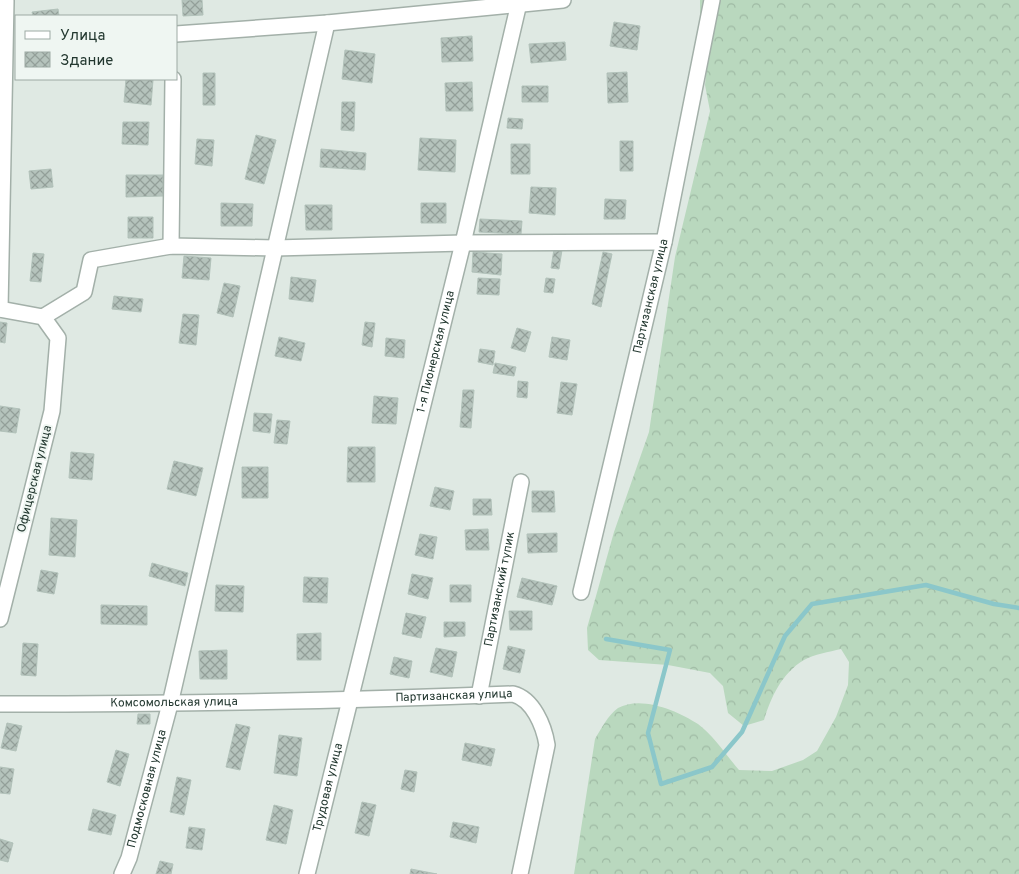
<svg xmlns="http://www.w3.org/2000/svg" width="1019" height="874" font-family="Overpass,sans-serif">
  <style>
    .forest { fill: url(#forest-crowns) }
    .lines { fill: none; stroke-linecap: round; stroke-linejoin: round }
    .stream { stroke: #8bc7ca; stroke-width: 4.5 }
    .building { fill: url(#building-cross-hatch); stroke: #b2c2ba }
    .minor-casing { stroke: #a3b0a9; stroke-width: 18 }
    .minor { stroke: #fff; stroke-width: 15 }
    .labels { text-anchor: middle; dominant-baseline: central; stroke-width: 4; stroke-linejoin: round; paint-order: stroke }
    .street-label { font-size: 12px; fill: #22372f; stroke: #eff6f2 }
  </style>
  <defs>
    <pattern id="forest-crowns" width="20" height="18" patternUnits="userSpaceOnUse" patternTransform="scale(1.25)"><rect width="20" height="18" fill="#b9d8be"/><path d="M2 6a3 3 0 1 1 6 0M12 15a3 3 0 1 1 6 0" fill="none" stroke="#9fbaa4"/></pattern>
    <pattern id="building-cross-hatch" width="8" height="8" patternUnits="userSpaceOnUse" patternTransform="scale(1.25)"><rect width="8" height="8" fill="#b5c3bc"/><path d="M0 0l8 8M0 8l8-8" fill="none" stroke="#939f99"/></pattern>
  </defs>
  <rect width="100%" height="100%" fill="#dfe9e3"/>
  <path class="forest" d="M 700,0 L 1019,0 L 1019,874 L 574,874 L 595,739 C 601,729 608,715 618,708 C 641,695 678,711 698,724 C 712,734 727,756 739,770 L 772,771 L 803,760 L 817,751 L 836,717 L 848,685 L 849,662 L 841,649 C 829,652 814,654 804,660 C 782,673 771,697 764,720 L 744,726 L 728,713 L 723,686 L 710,673 L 668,665 L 599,660 L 588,650 L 587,628 L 614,532 L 649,432 L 675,257 L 710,111 L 705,85 L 708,56 L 700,13 Z"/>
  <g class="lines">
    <path class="stream" d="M 606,639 L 670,650 L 648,733 L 661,784 L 712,767 L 742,732 L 785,636 L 812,604 L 926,585 L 994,604 L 1019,608"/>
  </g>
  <path class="building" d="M 182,0 L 202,0 L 203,15 L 183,16 Z
    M 58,9 L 59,16 L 33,16 L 32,12 Z
    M 614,22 L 640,26 L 637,50 L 610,46 Z
    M 472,36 L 473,61 L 442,62 L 441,38 Z
    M 565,42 L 566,60 L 531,63 L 529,44 Z
    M 345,50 L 375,54 L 372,83 L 342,79 Z
    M 627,72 L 628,102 L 608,103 L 607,73 Z
    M 203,73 L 215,73 L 215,105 L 203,105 Z
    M 126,79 L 153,80 L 151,105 L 124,102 Z
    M 472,82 L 473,111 L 446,111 L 445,83 Z
    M 522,86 L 548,86 L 548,102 L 522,102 Z
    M 342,102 L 355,102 L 354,131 L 341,130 Z
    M 508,118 L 523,119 L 522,129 L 507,128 Z
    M 123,122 L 149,122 L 148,145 L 122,144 Z
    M 256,135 L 276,140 L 264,184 L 245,179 Z
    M 420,138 L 456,140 L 455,172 L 418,170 Z
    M 197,139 L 214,140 L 212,166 L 195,164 Z
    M 620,141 L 633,141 L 633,171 L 620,171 Z
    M 511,144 L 530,144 L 530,174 L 511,174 Z
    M 321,149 L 366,153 L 365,170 L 320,167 Z
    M 51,169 L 53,187 L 31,189 L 29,171 Z
    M 126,175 L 163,175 L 163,196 L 126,197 Z
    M 531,187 L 556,188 L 555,215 L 529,213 Z
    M 605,199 L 626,200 L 625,219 L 604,219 Z
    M 221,203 L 253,204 L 252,226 L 221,226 Z
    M 421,203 L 446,203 L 446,223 L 421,223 Z
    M 305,205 L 332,205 L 332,230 L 306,230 Z
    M 128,217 L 153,217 L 153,238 L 128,238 Z
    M 480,219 L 522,221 L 521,234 L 479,232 Z
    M 554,249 L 562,250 L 559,269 L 551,268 Z
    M 473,252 L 502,254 L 501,275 L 472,272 Z
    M 603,252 L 612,254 L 601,307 L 592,304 Z
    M 33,253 L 44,254 L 41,282 L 30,281 Z
    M 184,256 L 211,258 L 209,280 L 182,278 Z
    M 291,277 L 316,280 L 313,302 L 289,299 Z
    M 478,278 L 500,279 L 499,295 L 477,294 Z
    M 546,278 L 555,279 L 553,293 L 544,292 Z
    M 224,283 L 240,286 L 233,317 L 217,313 Z
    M 114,296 L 143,299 L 141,312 L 112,309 Z
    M 183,314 L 199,315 L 196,345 L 179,343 Z
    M 0,322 L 7,323 L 5,343 L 0,342 Z
    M 365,322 L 375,323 L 372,347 L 362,345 Z
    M 517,328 L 531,332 L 525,352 L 511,348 Z
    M 279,337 L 305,343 L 301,361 L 275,356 Z
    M 552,337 L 570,340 L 567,360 L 549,357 Z
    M 386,338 L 405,340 L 404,358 L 385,356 Z
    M 480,349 L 495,351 L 493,365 L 478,362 Z
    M 495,363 L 516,367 L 514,376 L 493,373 Z
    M 518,381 L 528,382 L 527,398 L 517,397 Z
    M 561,382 L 577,384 L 572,415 L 557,413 Z
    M 463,390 L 474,390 L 471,428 L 460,427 Z
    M 374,396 L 398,398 L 396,424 L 372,423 Z
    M 0,406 L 20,409 L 16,433 L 0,431 Z
    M 254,413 L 272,414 L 270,433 L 253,431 Z
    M 277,420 L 290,421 L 287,444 L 274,443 Z
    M 348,447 L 375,447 L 375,482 L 347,482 Z
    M 71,452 L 94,454 L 92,480 L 69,478 Z
    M 174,461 L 203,468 L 196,496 L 167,489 Z
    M 242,467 L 268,467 L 268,498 L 242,498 Z
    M 435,487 L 454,491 L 450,510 L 430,506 Z
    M 532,491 L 554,491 L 555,512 L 532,512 Z
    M 473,499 L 491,499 L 492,515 L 473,515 Z
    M 51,518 L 77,520 L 75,557 L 49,555 Z
    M 488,529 L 489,550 L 466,550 L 465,530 Z
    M 557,533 L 557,552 L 528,553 L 527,534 Z
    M 420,534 L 437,537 L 433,559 L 415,555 Z
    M 152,563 L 188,573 L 185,586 L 149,576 Z
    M 41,570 L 58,573 L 54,594 L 37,591 Z
    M 412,574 L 433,578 L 428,599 L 408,594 Z
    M 304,577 L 328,578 L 327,603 L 303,602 Z
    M 522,578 L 557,586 L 552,605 L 517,597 Z
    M 216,585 L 244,586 L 243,612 L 215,611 Z
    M 450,585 L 471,585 L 471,602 L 450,602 Z
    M 101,605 L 147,606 L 147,625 L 101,624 Z
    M 509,611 L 532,611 L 532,630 L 510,630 Z
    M 406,613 L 426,617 L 421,638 L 402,634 Z
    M 444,622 L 465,622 L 465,636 L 444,637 Z
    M 321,633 L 321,660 L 297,660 L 297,634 Z
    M 23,643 L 38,644 L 36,676 L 21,675 Z
    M 508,646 L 525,650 L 520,673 L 503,669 Z
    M 436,648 L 457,652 L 452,677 L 430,672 Z
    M 227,650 L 227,679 L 200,679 L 199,651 Z
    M 394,657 L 412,661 L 409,678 L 390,674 Z
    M 138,714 L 150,714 L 150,724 L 137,724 Z
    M 7,723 L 22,726 L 16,751 L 1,748 Z
    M 236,724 L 250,727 L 240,770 L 226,767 Z
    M 279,735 L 302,738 L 297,776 L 274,773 Z
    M 465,743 L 495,749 L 491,766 L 462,760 Z
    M 116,750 L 129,754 L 120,786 L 107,782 Z
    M 0,767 L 14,769 L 10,794 L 0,793 Z
    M 405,770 L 417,772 L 414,792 L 401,789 Z
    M 177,777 L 191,780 L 184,815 L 170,812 Z
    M 362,802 L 376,805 L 369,836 L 355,833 Z
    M 274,805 L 293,810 L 286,844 L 266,840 Z
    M 93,809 L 116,815 L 111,835 L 88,830 Z
    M 453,822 L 479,827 L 476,843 L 450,837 Z
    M 189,827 L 205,829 L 202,850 L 186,848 Z
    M 0,839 L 13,843 L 8,862 L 0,860 Z
    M 160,861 L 173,864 L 171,874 L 156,874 Z
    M 411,869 L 437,874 L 410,874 Z"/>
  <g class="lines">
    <g class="minor-casing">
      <g id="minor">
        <path d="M 176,34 L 327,23 L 563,0"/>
        <path d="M 171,246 L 173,79"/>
        <path d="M 0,309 L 43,317 L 58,338 L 52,411 L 0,619"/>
        <path d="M 0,309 L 6,1"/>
        <path d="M 43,317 L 84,292 L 91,260 L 171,246 L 275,248 L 463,243 L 664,242"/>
        <path id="s1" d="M 581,592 L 664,242 L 712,0"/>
        <path id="s2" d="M 479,696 L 521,482"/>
        <path id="s3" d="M 0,704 C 171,704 342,701 513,694 C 533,699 544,726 547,745 L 520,874"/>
        <path id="s4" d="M 122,874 L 129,858 L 170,704 L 327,23"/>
        <path id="s5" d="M 307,874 L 463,243 L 519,3"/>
      </g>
    </g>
    <use href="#minor" class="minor"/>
  </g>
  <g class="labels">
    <g class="street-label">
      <text stroke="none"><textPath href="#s1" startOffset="304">Партизанская улица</textPath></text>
      <text stroke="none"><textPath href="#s5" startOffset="538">1-я Пионерская улица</textPath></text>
      <text transform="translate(35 479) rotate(-76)">Офицерская улица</text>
      <text stroke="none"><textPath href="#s2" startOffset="109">Партизанский тупик</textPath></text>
      <text stroke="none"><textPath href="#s3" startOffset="454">Партизанская улица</textPath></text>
      <text stroke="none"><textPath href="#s3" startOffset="174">Комсомольская улица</textPath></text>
      <text stroke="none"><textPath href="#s5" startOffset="89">Трудовая улица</textPath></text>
      <text stroke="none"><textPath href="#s4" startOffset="89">Подмосковная улица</textPath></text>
    </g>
  </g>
  <rect x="15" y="15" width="162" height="65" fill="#eff6f2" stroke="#9daaa4"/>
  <rect x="25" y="31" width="25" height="8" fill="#ffffff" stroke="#9daaa4"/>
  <text x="60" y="40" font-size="15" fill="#22372f">Улица</text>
  <rect x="25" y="52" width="25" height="15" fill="url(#building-cross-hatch)" stroke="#9daaa4"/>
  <text x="60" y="65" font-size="15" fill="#22372f">Здание</text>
</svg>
